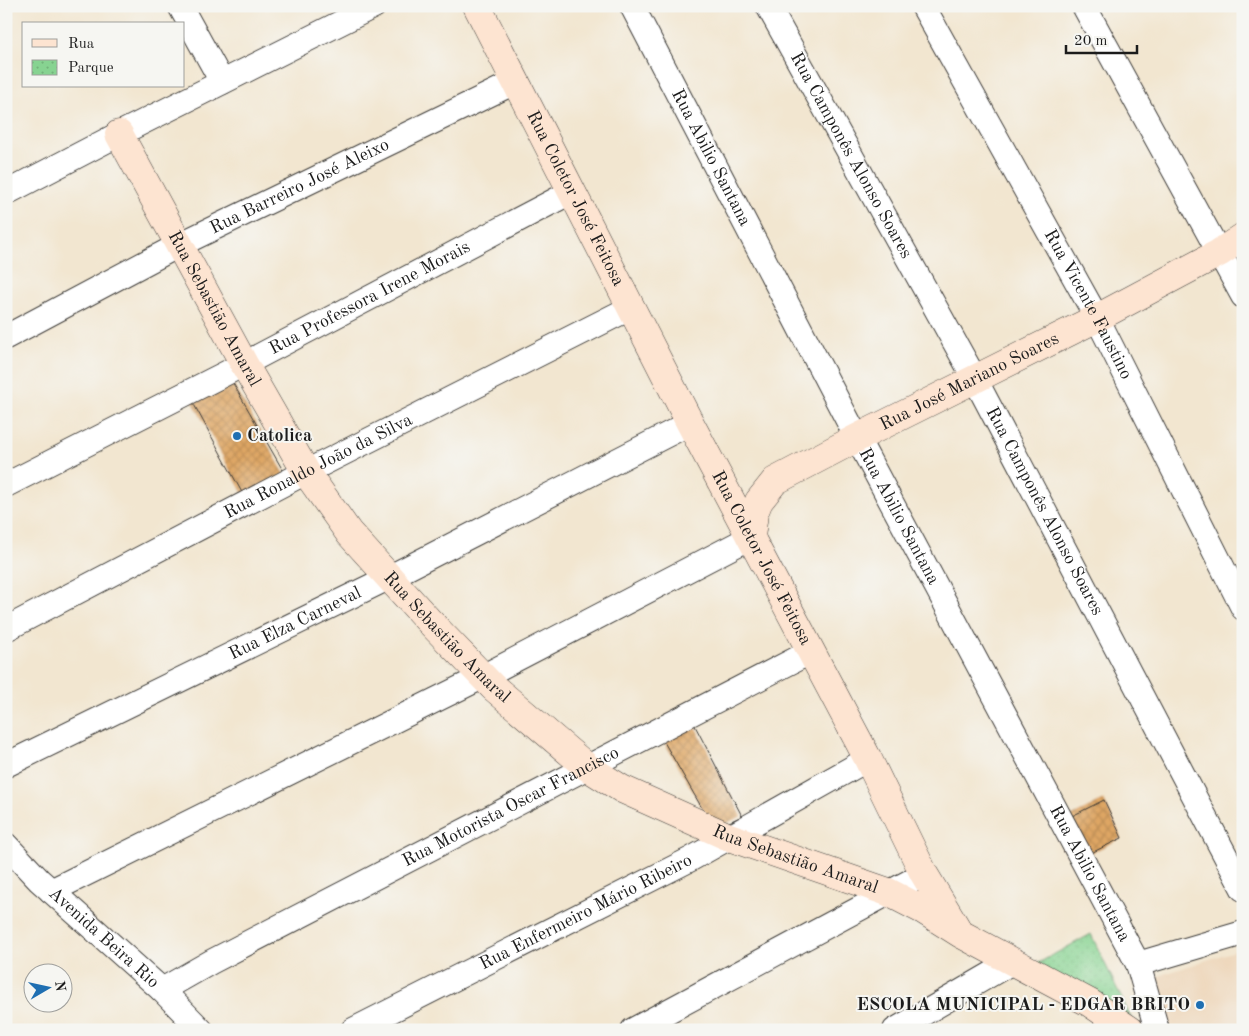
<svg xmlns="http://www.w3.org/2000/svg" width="1249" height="1036" font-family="'Old Standard TT',serif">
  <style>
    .built { fill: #eed7bb }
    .park { fill: url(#park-dots); stroke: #527856 }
    .building { fill: url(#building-cross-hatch) }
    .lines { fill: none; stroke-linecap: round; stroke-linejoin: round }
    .street-casing { stroke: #3c3a37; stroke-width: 26 }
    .secondary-casing { stroke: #3c3a37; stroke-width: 29 }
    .street { stroke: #fff; stroke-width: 24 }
    .secondary { stroke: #fde4d1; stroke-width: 28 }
    .poi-dot { fill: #1f6fb2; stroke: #f6f6f2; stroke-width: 2 }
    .labels { text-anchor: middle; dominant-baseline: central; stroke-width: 4; stroke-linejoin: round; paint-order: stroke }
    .street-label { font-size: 18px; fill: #1c1c1c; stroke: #f6f6f2 }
    .poi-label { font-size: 18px; font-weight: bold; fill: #1c1c1c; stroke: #f6f6f2; text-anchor: start }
  </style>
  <defs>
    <pattern id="park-dots" width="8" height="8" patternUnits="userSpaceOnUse" patternTransform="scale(1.25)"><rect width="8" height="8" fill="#87d391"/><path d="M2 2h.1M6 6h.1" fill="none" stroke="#74b57c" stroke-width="1.8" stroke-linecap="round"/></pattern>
    <pattern id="building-cross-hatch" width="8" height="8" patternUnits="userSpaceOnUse" patternTransform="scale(1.25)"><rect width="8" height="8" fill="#dea664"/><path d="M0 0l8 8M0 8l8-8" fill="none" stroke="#be8e56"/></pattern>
  </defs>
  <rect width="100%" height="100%" fill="#f6f6f2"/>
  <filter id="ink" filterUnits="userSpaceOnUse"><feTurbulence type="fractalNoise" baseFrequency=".02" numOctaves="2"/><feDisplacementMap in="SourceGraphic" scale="10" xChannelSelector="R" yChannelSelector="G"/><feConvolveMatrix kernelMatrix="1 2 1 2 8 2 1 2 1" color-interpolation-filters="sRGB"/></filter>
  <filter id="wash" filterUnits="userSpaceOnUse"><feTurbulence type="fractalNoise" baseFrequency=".0096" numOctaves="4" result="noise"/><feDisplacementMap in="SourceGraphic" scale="20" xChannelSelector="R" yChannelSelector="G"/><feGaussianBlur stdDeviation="1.12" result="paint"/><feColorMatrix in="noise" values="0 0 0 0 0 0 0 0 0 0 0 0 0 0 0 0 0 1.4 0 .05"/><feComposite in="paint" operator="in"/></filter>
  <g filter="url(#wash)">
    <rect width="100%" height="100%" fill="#f2e6d0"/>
    <path class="built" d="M 1243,948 L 1243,1030 L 1168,1030 L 1147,980 Z"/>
    <path class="park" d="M 1091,934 L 1131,1018 L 1031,967 Z"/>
    <g id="blocks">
      <path class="building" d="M 230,378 L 285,474 L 245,498 L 191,399 Z
        M 692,720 L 742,816 L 714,829 L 660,735 Z
        M 1104,800 L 1122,838 L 1087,855 L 1068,818 Z"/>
    </g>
  </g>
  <g filter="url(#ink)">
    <use href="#blocks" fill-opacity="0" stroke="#3c3a37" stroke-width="1"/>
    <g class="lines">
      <g class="street-casing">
        <g id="street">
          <path d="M 180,6 L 222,82"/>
          <path id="s1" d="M 632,6 L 857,438 L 1138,964 L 1157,1030"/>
          <path id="s2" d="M 768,6 L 975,379 L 1243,889"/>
          <path id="s3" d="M 923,6 L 1097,318 L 1243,608"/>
          <path d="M 1084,6 L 1243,296"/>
          <path d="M 6,193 L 119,134 L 374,6"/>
          <path id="s4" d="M 6,337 L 179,245 L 515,82"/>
          <path id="s5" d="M 6,485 L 244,364 L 571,192"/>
          <path id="s6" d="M 6,629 L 306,472 L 632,307"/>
          <path id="s7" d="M 6,765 L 390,577 L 690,423"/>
          <path id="s8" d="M 6,845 L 39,880 L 162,990 L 201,1030"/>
          <path d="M 51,891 L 482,677 L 751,537"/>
          <path d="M 1138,964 L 1243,933"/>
          <path id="s9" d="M 162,990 L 211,962 L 810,652"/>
          <path id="s10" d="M 353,1030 L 691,859 L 868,759"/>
          <path d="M 633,1030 L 924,874"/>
          <path d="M 895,1030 L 1012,962"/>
        </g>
      </g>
      <g class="secondary-casing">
        <g id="secondary">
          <path id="s11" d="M 477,6 L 690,423 L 868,759 L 924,874 L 956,927"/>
          <path id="s12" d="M 119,134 L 244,364 L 306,472 L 349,533 L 427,619 L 493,687 L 587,767 L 622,789 L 729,837 L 888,892 L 923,910 L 961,934 L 1090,1003 L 1130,1030"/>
          <path id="s13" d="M 751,537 L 754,513 L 759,501 L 775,481 L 857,438 L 1097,318 L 1219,253 L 1243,237"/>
        </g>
      </g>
      <use href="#street" class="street"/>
      <use href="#secondary" class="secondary"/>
    </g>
  </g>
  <g class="poi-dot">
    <circle cx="237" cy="436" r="5"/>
    <circle cx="1200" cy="1005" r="5"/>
  </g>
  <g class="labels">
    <g class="street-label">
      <text stroke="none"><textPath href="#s2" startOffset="171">Rua Camponês Alonso Soares</textPath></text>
      <text stroke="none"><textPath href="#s1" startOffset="171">Rua Abilio Santana</textPath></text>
      <text stroke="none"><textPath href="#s4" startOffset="330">Rua Barreiro José Aleixo</textPath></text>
      <text stroke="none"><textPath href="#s11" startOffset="216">Rua Coletor José Feitosa</textPath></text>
      <text stroke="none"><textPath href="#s5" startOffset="409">Rua Professora Irene Morais</textPath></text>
      <text stroke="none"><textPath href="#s3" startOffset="341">Rua Vicente Faustino</textPath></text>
      <text stroke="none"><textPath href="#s12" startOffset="199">Rua Sebastião Amaral</textPath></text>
      <text stroke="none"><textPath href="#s13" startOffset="281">Rua José Mariano Soares</textPath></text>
      <text stroke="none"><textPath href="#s6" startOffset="352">Rua Ronaldo João da Silva</textPath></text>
      <text stroke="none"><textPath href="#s2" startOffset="576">Rua Camponês Alonso Soares</textPath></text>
      <text stroke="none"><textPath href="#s1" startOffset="576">Rua Abilio Santana</textPath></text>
      <text stroke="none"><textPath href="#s11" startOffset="621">Rua Coletor José Feitosa</textPath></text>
      <text stroke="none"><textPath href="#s7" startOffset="322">Rua Elza Carneval</textPath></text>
      <text stroke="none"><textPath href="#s12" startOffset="604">Rua Sebastião Amaral</textPath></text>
      <text stroke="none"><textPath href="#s9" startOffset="394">Rua Motorista Oscar Francisco</textPath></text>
      <text stroke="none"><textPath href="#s12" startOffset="1024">Rua Sebastião Amaral</textPath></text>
      <text stroke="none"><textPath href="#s1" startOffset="981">Rua Abilio Santana</textPath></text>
      <text stroke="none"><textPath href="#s10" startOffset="261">Rua Enfermeiro Mário Ribeiro</textPath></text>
      <text stroke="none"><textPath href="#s8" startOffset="135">Avenida Beira Rio</textPath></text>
    </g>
    <g class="poi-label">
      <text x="247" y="436">Catolica</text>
      <text x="1190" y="1005" text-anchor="end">ESCOLA MUNICIPAL - EDGAR BRITO</text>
    </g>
  </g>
  <rect width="1249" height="1036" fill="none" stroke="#f6f6f2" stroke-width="25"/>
  <rect x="22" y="22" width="162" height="65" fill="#f6f6f2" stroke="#9f9f9c"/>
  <rect x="32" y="39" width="25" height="8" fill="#fde4d1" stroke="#9f9f9c"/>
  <text x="68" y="48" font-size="15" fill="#1c1c1c">Rua</text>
  <rect x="32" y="60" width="25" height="15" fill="url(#park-dots)" stroke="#9f9f9c"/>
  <text x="68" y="72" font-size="15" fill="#1c1c1c">Parque</text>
  <g transform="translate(48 988) rotate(81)"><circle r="24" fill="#f6f6f2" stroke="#9f9f9c"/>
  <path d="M0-4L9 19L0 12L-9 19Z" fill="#1f6fb2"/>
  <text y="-8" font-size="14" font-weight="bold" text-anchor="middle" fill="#1c1c1c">N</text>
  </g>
  <path d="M1066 45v8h71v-8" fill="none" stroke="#1c1c1c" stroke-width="2.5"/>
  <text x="1074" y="45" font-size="15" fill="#1c1c1c" stroke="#f6f6f2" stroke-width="4" paint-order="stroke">20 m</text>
</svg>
